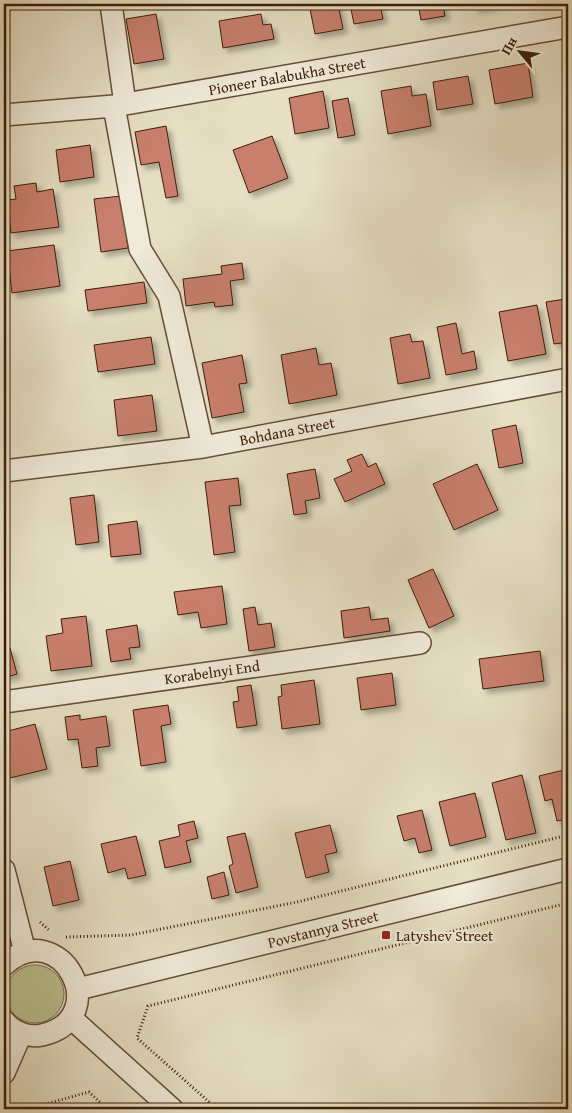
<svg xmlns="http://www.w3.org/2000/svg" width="572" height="1113" font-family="'Gentium Book Plus',serif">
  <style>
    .green { fill: #bbc090; stroke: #7c6f4b }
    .building { fill: #c87f6d; stroke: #3d1e06; filter: url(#shadow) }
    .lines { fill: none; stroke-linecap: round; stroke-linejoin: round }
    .minor-casing { stroke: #674e36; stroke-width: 24 }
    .path { stroke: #3d1e06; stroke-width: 3; stroke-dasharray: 1 2.5; stroke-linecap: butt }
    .minor { stroke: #efead9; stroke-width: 21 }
    .poi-dot { fill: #8f2418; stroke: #efead9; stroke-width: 2 }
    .labels { text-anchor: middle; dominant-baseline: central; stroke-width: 4.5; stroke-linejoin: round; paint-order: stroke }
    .street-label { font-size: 15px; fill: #3d1e06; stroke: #efead9 }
    .poi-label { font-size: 15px; fill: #3d1e06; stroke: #efead9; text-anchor: start }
  </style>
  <defs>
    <filter id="shadow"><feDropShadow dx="4.5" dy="4.5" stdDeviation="2.5" flood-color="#0004"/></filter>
  </defs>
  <rect width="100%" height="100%" fill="#e6dfc4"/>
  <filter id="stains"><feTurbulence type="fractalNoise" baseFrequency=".004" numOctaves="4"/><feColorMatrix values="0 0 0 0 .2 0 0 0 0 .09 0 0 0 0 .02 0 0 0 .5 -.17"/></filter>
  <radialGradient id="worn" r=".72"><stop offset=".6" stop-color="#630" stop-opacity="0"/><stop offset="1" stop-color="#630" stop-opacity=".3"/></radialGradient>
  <path class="green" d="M6 994a29 29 0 1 1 58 0a29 29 0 1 1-58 0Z"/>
  <path class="building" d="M 309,4 L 338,4 L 343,29 L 315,34 Z
    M 350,4 L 380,4 L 383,19 L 354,24 Z
    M 418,4 L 443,4 L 445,16 L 421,20 Z
    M 473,4 L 506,4 L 474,9 Z
    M 156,14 L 164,59 L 134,64 L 126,19 Z
    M 261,14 L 263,25 L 271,24 L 274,39 L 223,48 L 219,21 Z
    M 528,63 L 533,97 L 495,104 L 489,70 Z
    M 468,76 L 473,104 L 437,110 L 433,82 Z
    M 411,86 L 412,96 L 426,94 L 431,126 L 388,134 L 381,91 Z
    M 323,91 L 329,128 L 295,134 L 289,98 Z
    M 348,98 L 355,135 L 338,138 L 332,101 Z
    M 166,126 L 178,196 L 166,198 L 159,162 L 141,165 L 135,132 Z
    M 272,136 L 288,178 L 249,193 L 233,150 Z
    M 90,145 L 94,177 L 60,182 L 56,150 Z
    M 36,183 L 37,192 L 53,189 L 59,227 L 11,233 L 7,200 L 16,199 L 14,186 Z
    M 121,196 L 128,248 L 101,252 L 94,199 Z
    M 54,245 L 60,286 L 12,293 L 7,251 Z
    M 242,263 L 244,279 L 230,281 L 233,305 L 215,307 L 214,302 L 186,306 L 183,279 L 222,274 L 221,266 Z
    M 144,282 L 147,303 L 88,311 L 85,290 Z
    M 565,299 L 568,315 L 568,342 L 554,344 L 546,302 Z
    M 537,305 L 546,354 L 508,361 L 499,312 Z
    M 456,323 L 462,354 L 474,351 L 477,369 L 446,375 L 437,327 Z
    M 410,334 L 412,342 L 423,341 L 430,378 L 398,384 L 390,338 Z
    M 151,337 L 155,364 L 98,372 L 94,345 Z
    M 316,348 L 319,365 L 331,363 L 337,395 L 289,404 L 281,355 Z
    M 242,355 L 247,383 L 239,384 L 244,412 L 212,418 L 202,363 Z
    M 152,395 L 157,431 L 118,436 L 114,400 Z
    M 516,425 L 523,463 L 499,468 L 492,430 Z
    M 362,454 L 368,467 L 376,463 L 385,484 L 345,502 L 334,479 L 352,471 L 347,460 Z
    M 477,464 L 498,510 L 454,530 L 433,484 Z
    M 315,469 L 320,498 L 305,501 L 307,513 L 294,515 L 287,474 Z
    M 238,478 L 241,505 L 229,506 L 235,552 L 214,555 L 205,482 Z
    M 94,495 L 99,542 L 76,545 L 70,498 Z
    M 137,521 L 141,554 L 111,557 L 108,525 Z
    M 433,569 L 454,616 L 429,628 L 408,580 Z
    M 222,586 L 227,624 L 201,628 L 198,612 L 178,615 L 174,592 Z
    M 255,607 L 258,625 L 271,623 L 275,647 L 249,651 L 243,609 Z
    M 369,607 L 371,620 L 388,618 L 390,631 L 344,638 L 341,611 Z
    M 86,616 L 92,666 L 51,671 L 46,636 L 63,633 L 61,619 Z
    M 137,625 L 140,647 L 129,648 L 131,659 L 111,662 L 106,630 Z
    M 10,648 L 17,674 L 4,678 L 4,650 Z
    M 540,651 L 544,681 L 483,689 L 479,659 Z
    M 392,673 L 396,705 L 361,710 L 357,678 Z
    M 314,680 L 320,724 L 282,729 L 278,697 L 282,696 L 281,685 Z
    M 251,685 L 257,725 L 237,728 L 233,702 L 239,701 L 237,687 Z
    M 168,705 L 171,724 L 161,726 L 166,762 L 141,766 L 133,710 Z
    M 80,715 L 80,720 L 106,716 L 110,746 L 96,748 L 98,766 L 82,768 L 78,739 L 68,740 L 65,717 Z
    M 35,724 L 47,769 L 10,778 L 4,753 L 4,732 Z
    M 568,769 L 568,793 L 565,794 L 568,819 L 557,821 L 552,799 L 545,801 L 539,776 Z
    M 522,775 L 536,833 L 506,840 L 492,783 Z
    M 475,793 L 486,837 L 450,846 L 439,802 Z
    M 422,810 L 432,850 L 419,853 L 415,838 L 404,841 L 397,816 Z
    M 194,821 L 198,838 L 186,841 L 191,862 L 165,868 L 159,841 L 180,836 L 178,825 Z
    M 330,825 L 337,852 L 325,855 L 329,872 L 306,878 L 295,833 Z
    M 245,833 L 258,887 L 236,893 L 229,866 L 233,864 L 227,837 Z
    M 136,836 L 146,875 L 128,879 L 125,868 L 108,873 L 101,844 Z
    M 70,861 L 79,900 L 53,906 L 44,867 Z
    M 224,872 L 229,895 L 212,899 L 207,877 Z
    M 78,1105 L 79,1109 L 61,1109 Z"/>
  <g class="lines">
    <g class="minor-casing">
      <path id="minor" d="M 111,4 L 125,104
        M 114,106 L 140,249 L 169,296 L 203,447
        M 4,115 L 114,106 L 568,27
        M 4,471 L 203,447 L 568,379
        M 4,702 L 420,643
        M 4,870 L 25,952
        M 4,965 C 60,913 116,1018 42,1035 C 29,1038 12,1032 4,1021
        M 78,989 L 568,869
        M 71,1018 L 172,1109
        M 4,1073 L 21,1034"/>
    </g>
    <path class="path" d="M 40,922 L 50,931
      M 66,937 L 131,935 L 297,902 L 568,835
      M 28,1109 L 89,1092 L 107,1109
      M 217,1109 L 137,1038 L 148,1006 L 568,903"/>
    <use href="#minor" class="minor"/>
  </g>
  <rect class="poi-dot" x="381" y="930" width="10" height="10" rx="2.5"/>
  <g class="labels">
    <g class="street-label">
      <text transform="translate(287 76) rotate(-10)">Pioneer Balabukha Street</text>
      <text transform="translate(287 431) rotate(-11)">Bohdana Street</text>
      <text transform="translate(212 672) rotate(-8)">Korabelnyi End</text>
      <text transform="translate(323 929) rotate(-14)">Povstannya Street</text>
    </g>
    <g class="poi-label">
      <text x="396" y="935">Latyshev Street</text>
    </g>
  </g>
  <rect width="572" height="1113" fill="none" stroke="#e6dfc4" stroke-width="20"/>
  <rect x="5" y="5" width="562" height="1103" fill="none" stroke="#3d1e06" stroke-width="2.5"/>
  <rect x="10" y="10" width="552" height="1093" fill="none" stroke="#3d1e06"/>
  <g transform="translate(520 52) rotate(299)" stroke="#efead9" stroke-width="4" paint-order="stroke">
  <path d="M0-4L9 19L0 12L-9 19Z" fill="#3d1e06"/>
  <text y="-8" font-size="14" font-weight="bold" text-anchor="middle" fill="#3d1e06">Пн</text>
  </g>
  <rect width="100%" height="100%" filter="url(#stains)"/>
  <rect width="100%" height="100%" fill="url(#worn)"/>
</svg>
